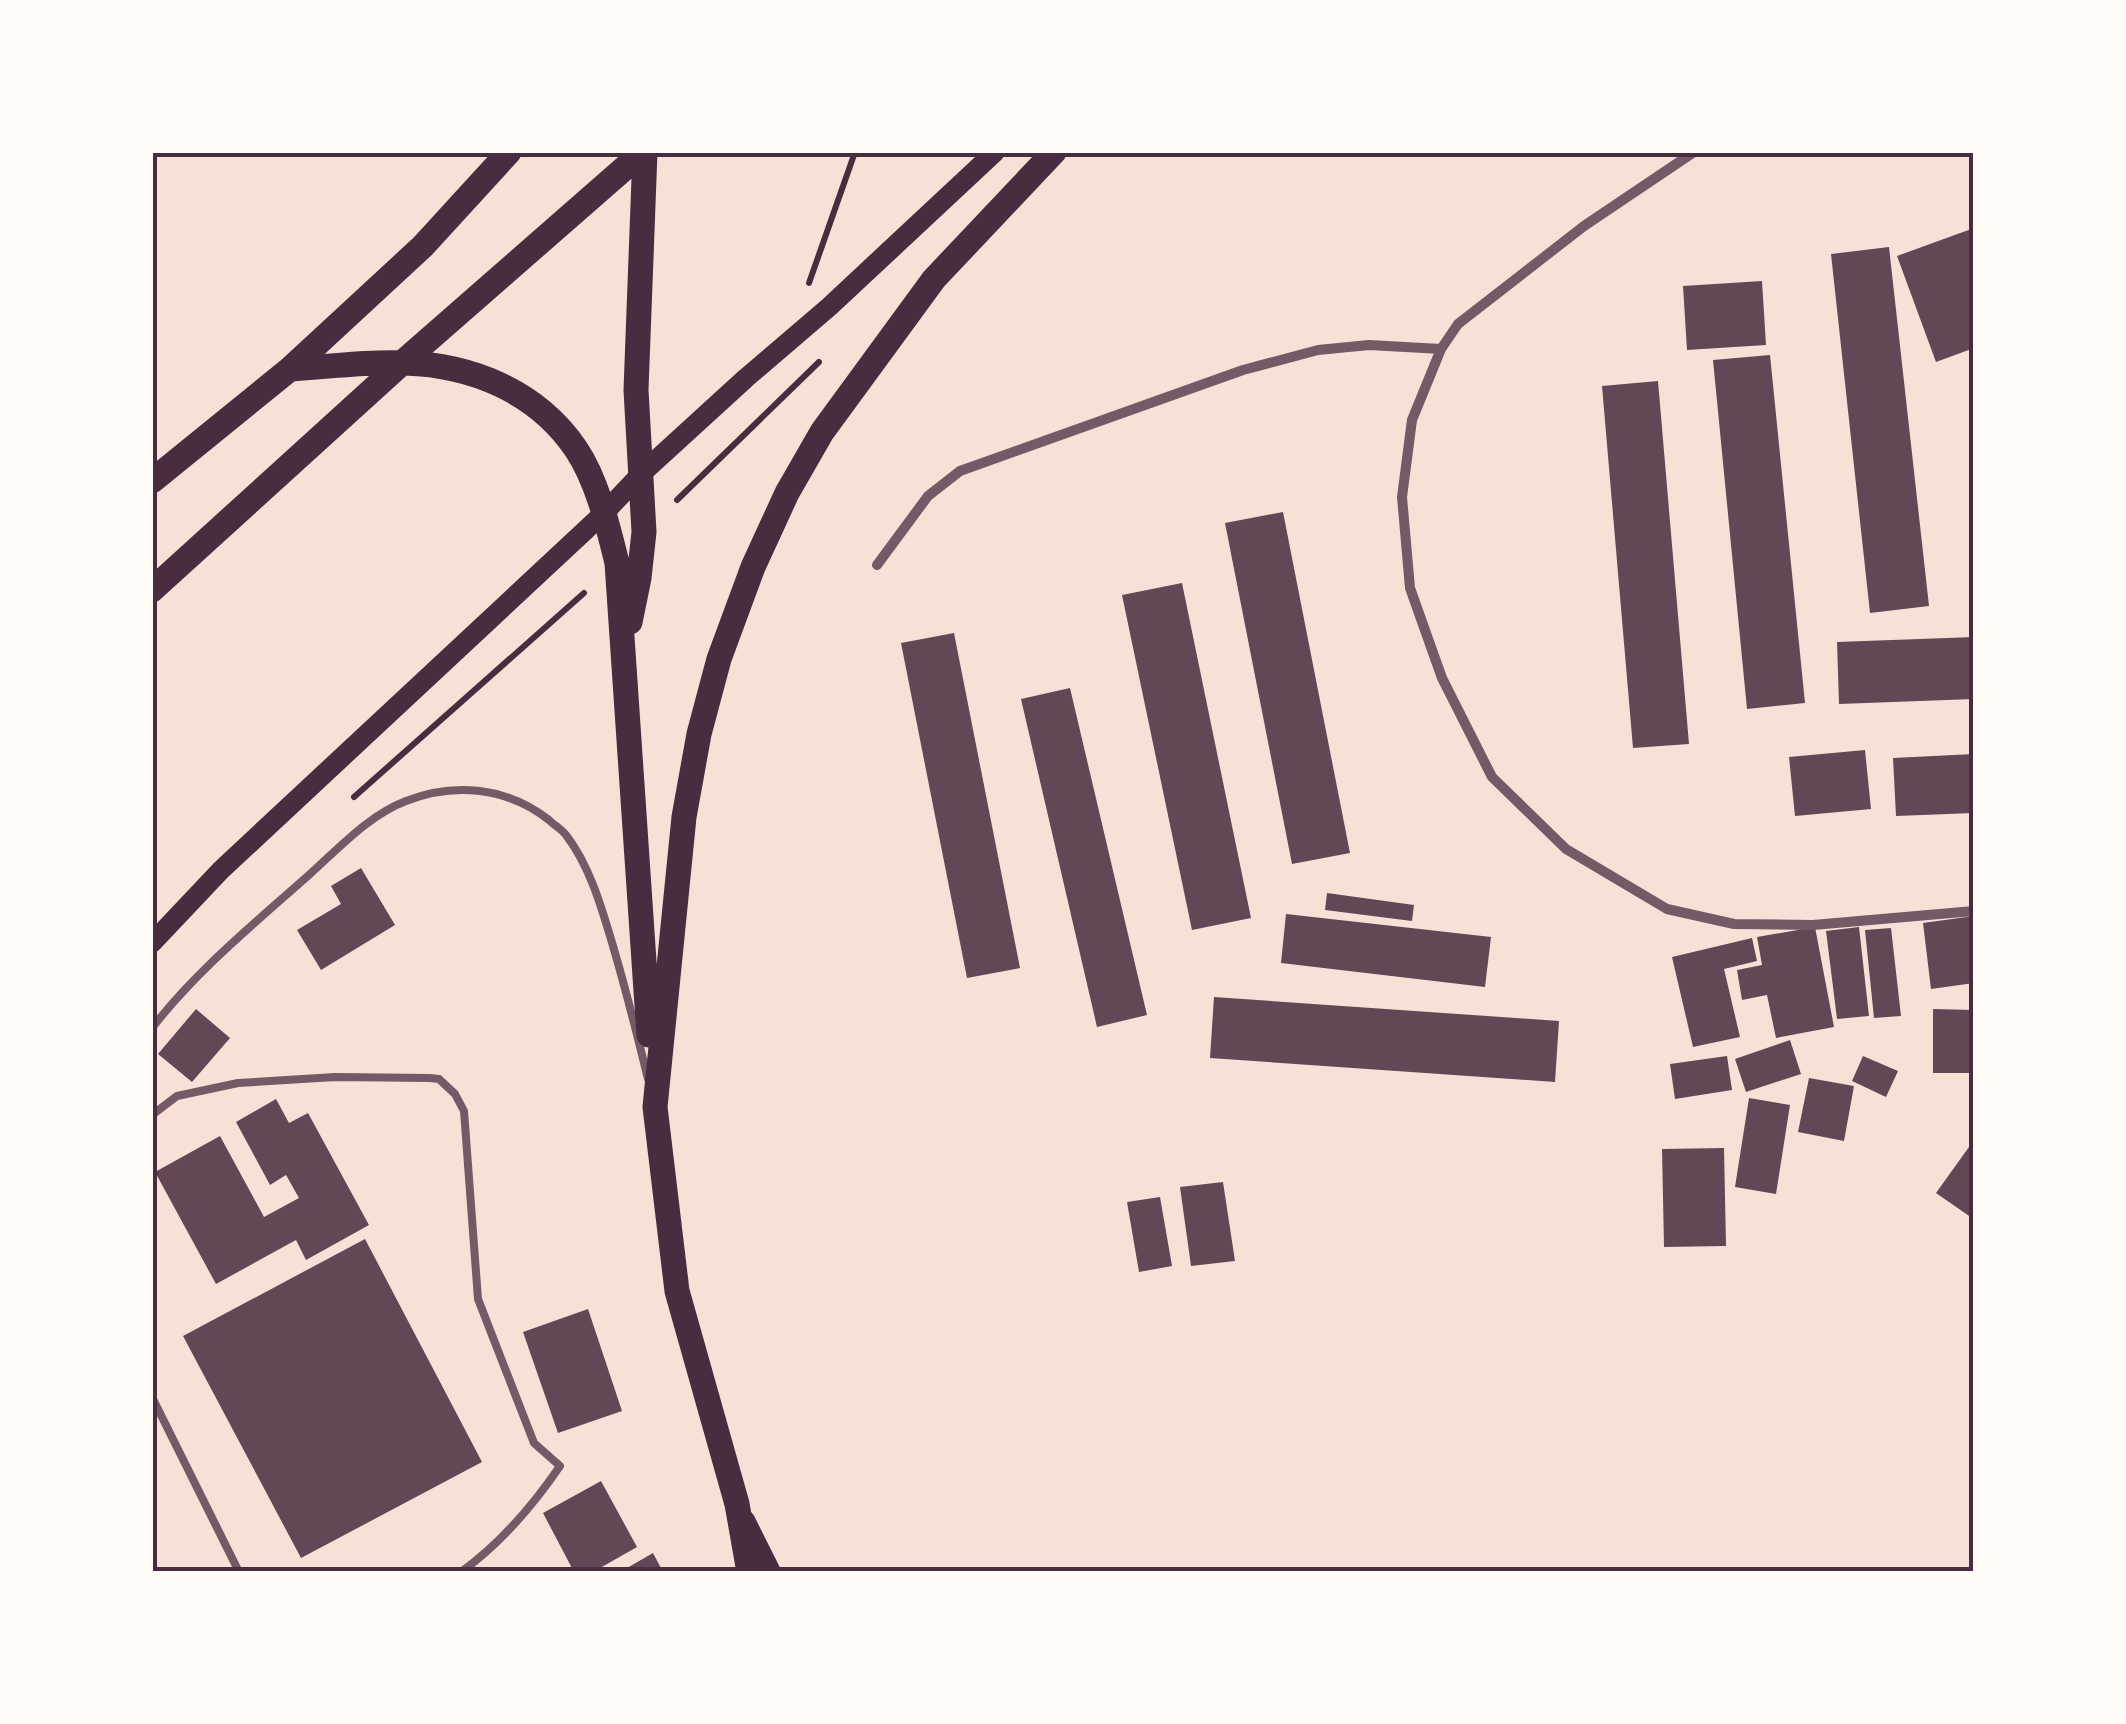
<svg xmlns="http://www.w3.org/2000/svg" width="2126" height="1724" font-family="Barlow,sans-serif">
  <style>
    .building { fill: #644757 }
    .lines { fill: none; stroke-linecap: round; stroke-linejoin: round }
    .path { stroke: #4a2c40; stroke-width: 6 }
    .service { stroke: #755966; stroke-width: 8 }
    .minor { stroke: #755966; stroke-width: 10 }
    .secondary { stroke: #4a2c40; stroke-width: 20 }
    .primary { stroke: #4a2c40; stroke-width: 25 }
    .neatline { fill: none; stroke: #4a2c40; stroke-width: 4 }
  </style>
  <rect width="100%" height="100%" fill="#f7e1d7"/>
  <path class="building" d="M 1974,228 L 1974,348 L 1936,362 L 1897,256 Z
    M 1889,247 L 1929,606 L 1870,613 L 1831,254 Z
    M 1762,281 L 1766,345 L 1687,350 L 1683,286 Z
    M 1770,355 L 1805,703 L 1747,709 L 1713,360 Z
    M 1658,381 L 1689,744 L 1633,748 L 1602,386 Z
    M 1283,512 L 1350,853 L 1292,864 L 1225,523 Z
    M 1182,583 L 1251,918 L 1192,930 L 1122,595 Z
    M 954,633 L 1020,968 L 967,978 L 901,643 Z
    M 1974,637 L 1974,699 L 1839,704 L 1837,642 Z
    M 1070,688 L 1147,1015 L 1097,1027 L 1021,699 Z
    M 1865,750 L 1871,809 L 1795,816 L 1789,757 Z
    M 1974,754 L 1974,813 L 1896,816 L 1893,758 Z
    M 361,868 L 395,925 L 321,970 L 297,930 L 341,904 L 331,886 Z
    M 1327,893 L 1414,905 L 1412,921 L 1325,910 Z
    M 1286,914 L 1491,937 L 1485,987 L 1281,963 Z
    M 1974,916 L 1974,983 L 1931,989 L 1923,923 Z
    M 1815,927 L 1834,1027 L 1776,1038 L 1767,995 L 1742,1000 L 1737,970 L 1762,965 L 1757,937 Z
    M 1859,927 L 1869,1016 L 1837,1019 L 1826,931 Z
    M 1891,928 L 1901,1016 L 1874,1018 L 1865,930 Z
    M 1752,938 L 1757,961 L 1724,969 L 1740,1037 L 1693,1047 L 1672,957 Z
    M 1214,997 L 1559,1021 L 1555,1082 L 1210,1058 Z
    M 196,1009 L 230,1038 L 192,1082 L 158,1054 Z
    M 1933,1009 L 1974,1010 L 1974,1073 L 1933,1073 Z
    M 1790,1040 L 1801,1074 L 1746,1092 L 1735,1059 Z
    M 1727,1056 L 1732,1090 L 1675,1099 L 1670,1064 Z
    M 1863,1056 L 1898,1071 L 1886,1097 L 1852,1081 Z
    M 1809,1078 L 1854,1086 L 1844,1141 L 1798,1132 Z
    M 1749,1098 L 1790,1105 L 1776,1194 L 1735,1187 Z
    M 276,1099 L 289,1123 L 308,1113 L 369,1225 L 306,1260 L 296,1240 L 216,1284 L 155,1172 L 220,1136 L 264,1217 L 299,1198 L 286,1175 L 270,1185 L 236,1122 Z
    M 1974,1140 L 1974,1216 L 1972,1218 L 1936,1193 Z
    M 1724,1148 L 1726,1246 L 1664,1247 L 1662,1149 Z
    M 1223,1182 L 1235,1261 L 1191,1266 L 1180,1187 Z
    M 1160,1197 L 1172,1266 L 1139,1272 L 1127,1202 Z
    M 365,1239 L 482,1462 L 301,1558 L 183,1336 Z
    M 588,1309 L 622,1411 L 558,1433 L 523,1332 Z
    M 601,1481 L 637,1547 L 593,1572 L 574,1572 L 543,1513 Z
    M 653,1553 L 663,1572 L 620,1572 Z"/>
  <g class="lines">
    <path class="path" d="M 809,283 L 855,152
      M 677,500 L 819,362
      M 354,797 L 584,593"/>
    <path class="service" d="M 152,1028 C 197,970 255,923 310,874 C 339,848 369,815 406,801 C 454,782 507,787 549,820 C 554,825 561,829 566,835 C 590,866 602,909 613,946 C 626,990 637,1034 648,1079
      M 152,1115 L 177,1096 L 238,1083 L 335,1077 L 430,1078 L 439,1079 L 455,1094 L 464,1111 L 478,1299 L 534,1443 L 560,1466 C 532,1507 501,1543 461,1572
      M 152,1397 L 239,1572"/>
    <path class="minor" d="M 1694,152 L 1584,226 L 1458,324 L 1441,349 L 1412,420 L 1402,497 L 1410,588 L 1442,678 L 1492,777 L 1566,849 L 1667,909 L 1734,924 L 1813,925 L 1974,911
      M 877,565 L 928,496 L 960,471 L 1243,370 L 1318,350 L 1369,345 L 1441,349"/>
    <path class="secondary" d="M 152,943 L 221,870 L 605,512 L 642,473 L 746,378 L 829,307 L 995,152
      M 745,1520 L 771,1572"/>
    <path class="primary" d="M 290,369 C 328,367 367,361 405,363 C 471,365 537,391 576,449 C 597,480 608,526 617,563 L 649,1035
      M 152,481 L 290,369 L 423,246 L 509,152
      M 152,590 L 403,362 L 643,152
      M 630,622 L 639,578 L 644,532 L 636,390 L 645,152
      M 749,1572 L 737,1504 L 677,1291 L 655,1107 L 684,817 L 699,734 L 719,659 L 753,567 L 787,493 L 822,432 L 934,279 L 1054,152"/>
  </g>
  <rect width="2126" height="1724" fill="none" stroke="#fffaf5" stroke-width="310"/>
  <rect x="155" y="155" width="1816" height="1414" class="neatline"/>
</svg>
